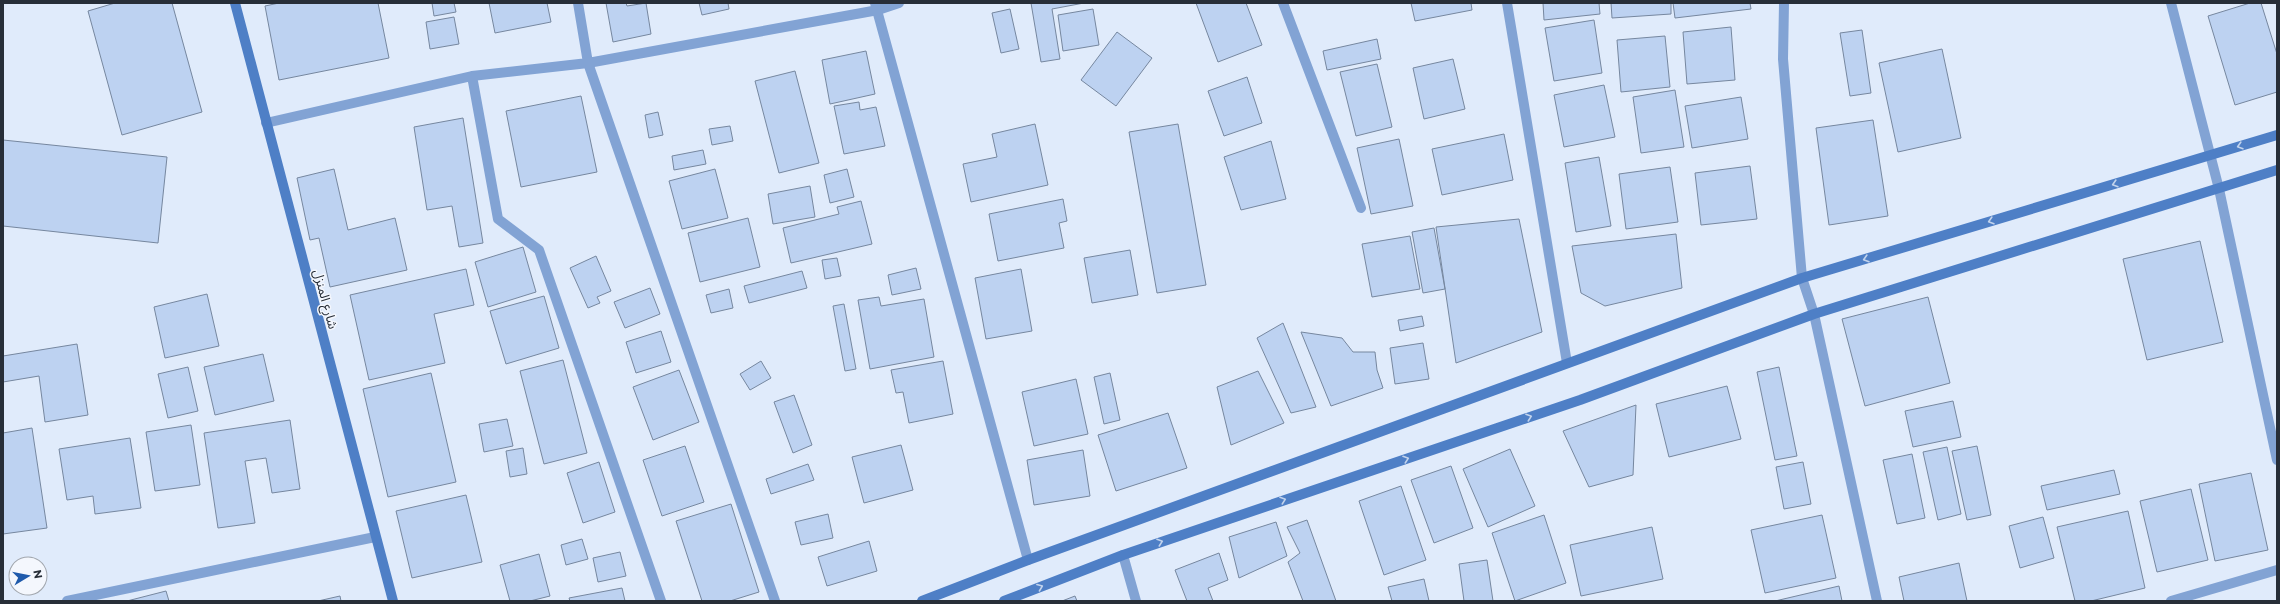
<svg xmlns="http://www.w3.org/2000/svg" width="2280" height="604" font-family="Montserrat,'Noto Sans Arabic',sans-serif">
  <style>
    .building { fill: #bdd2f1; stroke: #76879f }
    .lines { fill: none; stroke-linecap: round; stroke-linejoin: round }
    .street { stroke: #82a3d4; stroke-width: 10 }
    .secondary { stroke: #4e7fc6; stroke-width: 10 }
    .oneway { stroke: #c2d3ec }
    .labels { text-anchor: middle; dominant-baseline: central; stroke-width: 3; stroke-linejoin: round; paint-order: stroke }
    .street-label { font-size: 13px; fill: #272e38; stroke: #f4f7fd }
  </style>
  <rect width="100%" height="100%" fill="#e0ebfb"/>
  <path class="building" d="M 115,3 L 172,3 L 202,112 L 122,135 L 88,11 Z
    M 279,3 L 378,3 L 389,58 L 279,80 L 265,6 Z
    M 432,3 L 454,3 L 456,12 L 434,16 Z
    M 489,3 L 547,3 L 551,22 L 495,33 Z
    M 606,3 L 626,3 L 627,6 L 646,3 L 651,34 L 613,42 Z
    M 699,3 L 728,3 L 729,9 L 702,15 Z
    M 1031,3 L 1084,3 L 1052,9 L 1060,59 L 1041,62 Z
    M 1196,3 L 1246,3 L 1262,45 L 1218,62 Z
    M 1411,3 L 1471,3 L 1472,10 L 1415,21 Z
    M 1543,3 L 1599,3 L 1600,14 L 1544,20 Z
    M 1611,3 L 1671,3 L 1671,14 L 1612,18 Z
    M 1673,3 L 1750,3 L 1751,9 L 1675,18 Z
    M 2250,3 L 2261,3 L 2277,54 L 2277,92 L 2235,105 L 2208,16 Z
    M 1010,9 L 1019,49 L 1001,53 L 992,13 Z
    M 1093,9 L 1099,45 L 1063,51 L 1058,15 Z
    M 454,17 L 459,44 L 430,49 L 426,22 Z
    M 1594,20 L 1602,73 L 1554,81 L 1545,28 Z
    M 1731,27 L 1735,80 L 1687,84 L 1683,32 Z
    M 1862,30 L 1871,93 L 1850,96 L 1840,33 Z
    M 1117,32 L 1152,58 L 1116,106 L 1081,80 Z
    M 1665,36 L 1670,87 L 1621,92 L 1617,40 Z
    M 1377,39 L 1381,59 L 1327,70 L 1323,51 Z
    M 1942,49 L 1961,138 L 1898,152 L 1879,63 Z
    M 866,51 L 875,94 L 830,104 L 822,60 Z
    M 1453,59 L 1465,109 L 1424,119 L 1413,68 Z
    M 1377,64 L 1392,127 L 1356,136 L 1340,72 Z
    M 795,71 L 819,163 L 779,173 L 755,81 Z
    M 1247,77 L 1262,123 L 1224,136 L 1208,91 Z
    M 1604,85 L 1615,137 L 1564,147 L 1554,95 Z
    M 1675,90 L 1684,147 L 1641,153 L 1633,97 Z
    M 581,96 L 597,172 L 521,187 L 506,111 Z
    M 1741,97 L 1748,139 L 1692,148 L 1685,106 Z
    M 859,102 L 860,110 L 876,107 L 885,146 L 844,154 L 834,106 Z
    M 658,112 L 663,135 L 649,138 L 645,115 Z
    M 463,118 L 483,243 L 459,247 L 452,206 L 427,210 L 414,127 Z
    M 1873,120 L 1888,216 L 1829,225 L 1816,128 Z
    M 1035,124 L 1048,185 L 971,202 L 963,164 L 997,157 L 992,134 Z
    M 1178,124 L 1206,285 L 1157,293 L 1129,132 Z
    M 730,126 L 733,141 L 712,145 L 709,129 Z
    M 1504,134 L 1513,180 L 1442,195 L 1432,149 Z
    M 1399,139 L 1413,206 L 1371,214 L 1357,148 Z
    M 3,140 L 167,157 L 158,243 L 3,226 Z
    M 1271,141 L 1286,199 L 1241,210 L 1224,157 Z
    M 703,150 L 706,164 L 674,170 L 672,156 Z
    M 1599,157 L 1611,226 L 1576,232 L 1565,163 Z
    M 1750,166 L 1757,219 L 1701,225 L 1695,173 Z
    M 1670,167 L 1678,222 L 1626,229 L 1619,174 Z
    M 334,169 L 348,230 L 395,218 L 407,270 L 330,287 L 319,238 L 310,240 L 297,178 Z
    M 715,169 L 728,218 L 682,229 L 669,181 Z
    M 847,169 L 854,197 L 830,203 L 824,175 Z
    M 810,186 L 815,217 L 773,224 L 768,194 Z
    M 1063,199 L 1067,221 L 1059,223 L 1064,248 L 998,261 L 989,214 Z
    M 861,201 L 872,244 L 791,263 L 783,228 L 839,214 L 837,207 Z
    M 748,218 L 760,267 L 700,282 L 688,233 Z
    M 1519,219 L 1542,332 L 1456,363 L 1436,227 Z
    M 1434,228 L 1445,289 L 1423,293 L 1412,232 Z
    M 1676,234 L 1682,288 L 1605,306 L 1581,293 L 1572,246 Z
    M 1410,236 L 1420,289 L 1372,297 L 1362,244 Z
    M 2200,241 L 2223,342 L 2147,360 L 2123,259 Z
    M 523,247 L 536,292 L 488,307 L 475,262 Z
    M 1130,250 L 1138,295 L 1092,303 L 1084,258 Z
    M 596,256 L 611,291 L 597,297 L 600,303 L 588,308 L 570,268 Z
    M 837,258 L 841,276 L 825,279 L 822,260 Z
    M 916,268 L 921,289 L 892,295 L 888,275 Z
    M 466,269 L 474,305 L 434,314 L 445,363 L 369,380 L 350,295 Z
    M 1021,269 L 1032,331 L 986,339 L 975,278 Z
    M 802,271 L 807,288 L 749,303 L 744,286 Z
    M 650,288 L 660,314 L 625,328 L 614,302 Z
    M 729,289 L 733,308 L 711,313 L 706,295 Z
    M 207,294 L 219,346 L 165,358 L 154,307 Z
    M 544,296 L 559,348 L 506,364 L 490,311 Z
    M 879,297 L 881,306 L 924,299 L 934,357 L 870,369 L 858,300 Z
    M 1928,297 L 1950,383 L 1865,406 L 1842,319 Z
    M 844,304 L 856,369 L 845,371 L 833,306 Z
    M 1422,316 L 1424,326 L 1400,331 L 1398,320 Z
    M 1283,323 L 1316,407 L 1291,413 L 1257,338 Z
    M 661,331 L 671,362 L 636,373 L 626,342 Z
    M 1301,332 L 1342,338 L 1353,352 L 1375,352 L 1377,370 L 1383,388 L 1331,406 Z
    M 1423,343 L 1429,379 L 1395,384 L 1390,348 Z
    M 77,344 L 88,415 L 45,422 L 39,376 L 3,382 L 3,356 Z
    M 263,354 L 274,401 L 215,415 L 204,367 Z
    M 563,360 L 587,453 L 544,464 L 520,371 Z
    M 761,361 L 771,378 L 750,390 L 740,374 Z
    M 943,361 L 953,414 L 909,423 L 903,392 L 896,393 L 891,370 Z
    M 188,367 L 198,411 L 168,418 L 158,374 Z
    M 1779,367 L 1797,456 L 1775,460 L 1757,372 Z
    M 679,370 L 699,422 L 653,440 L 633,387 Z
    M 1258,371 L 1284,423 L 1231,445 L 1217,387 Z
    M 431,373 L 456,482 L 388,497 L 363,389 Z
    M 1110,373 L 1120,420 L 1104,424 L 1094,377 Z
    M 1076,379 L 1088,434 L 1034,446 L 1022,392 Z
    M 1727,386 L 1741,439 L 1669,457 L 1656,404 Z
    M 794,395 L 812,445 L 793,453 L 774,402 Z
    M 1953,401 L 1961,437 L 1913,447 L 1905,411 Z
    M 1636,405 L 1633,475 L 1589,487 L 1563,431 Z
    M 1168,413 L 1187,468 L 1116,491 L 1098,435 Z
    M 507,419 L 513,446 L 484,452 L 479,424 Z
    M 290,420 L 300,489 L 272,493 L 266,458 L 245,461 L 255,523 L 218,528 L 204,433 Z
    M 191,425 L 200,485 L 155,491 L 146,432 Z
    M 32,428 L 47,528 L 3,534 L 3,433 Z
    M 130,438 L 141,508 L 95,514 L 93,496 L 67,500 L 59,449 Z
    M 901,445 L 913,490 L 864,503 L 852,457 Z
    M 685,446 L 704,502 L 662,516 L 643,460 Z
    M 1977,446 L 1991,515 L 1967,520 L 1952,451 Z
    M 1947,447 L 1961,514 L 1938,520 L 1923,452 Z
    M 523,448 L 527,474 L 510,477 L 506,451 Z
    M 1510,449 L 1535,506 L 1488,527 L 1463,469 Z
    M 1083,450 L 1090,496 L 1034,505 L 1027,460 Z
    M 1912,454 L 1925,518 L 1897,524 L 1883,460 Z
    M 599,462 L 615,512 L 583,523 L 567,473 Z
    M 1803,462 L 1811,504 L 1784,509 L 1776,467 Z
    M 808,464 L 814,480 L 771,494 L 766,479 Z
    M 1451,466 L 1473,528 L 1434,543 L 1411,480 Z
    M 2114,470 L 2120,494 L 2047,510 L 2041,486 Z
    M 2251,473 L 2268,550 L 2215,561 L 2199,484 Z
    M 1401,486 L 1426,560 L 1384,575 L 1359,501 Z
    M 2191,489 L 2208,560 L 2157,572 L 2140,501 Z
    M 466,495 L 482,562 L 412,578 L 396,511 Z
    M 731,504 L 759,592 L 730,601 L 702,601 L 676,521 Z
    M 2128,511 L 2145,588 L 2091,601 L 2075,601 L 2057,527 Z
    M 828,514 L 833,538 L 801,545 L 795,522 Z
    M 1544,515 L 1566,583 L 1515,601 L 1492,533 Z
    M 1822,515 L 1836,578 L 1765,593 L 1751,530 Z
    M 2043,517 L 2054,558 L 2020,568 L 2009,526 Z
    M 1307,520 L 1336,601 L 1303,601 L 1288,562 L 1300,553 L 1287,527 Z
    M 1276,522 L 1287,556 L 1239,578 L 1229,537 Z
    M 1652,527 L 1663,579 L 1581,596 L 1570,545 Z
    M 582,539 L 588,559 L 566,565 L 561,545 Z
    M 869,541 L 877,571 L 827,586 L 818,557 Z
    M 620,552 L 626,576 L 598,582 L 593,558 Z
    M 1219,553 L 1228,580 L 1208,588 L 1213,601 L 1187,601 L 1175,570 Z
    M 539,554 L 550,596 L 530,601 L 510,601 L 500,565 Z
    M 1487,560 L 1493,601 L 1464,601 L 1459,564 Z
    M 1959,563 L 1967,601 L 1904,601 L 1899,577 Z
    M 1424,579 L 1429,601 L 1392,601 L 1388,587 Z
    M 1839,586 L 1842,601 L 1775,601 Z
    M 622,588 L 625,601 L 570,601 L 569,598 Z
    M 166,591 L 169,601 L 127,601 Z
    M 340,596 L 341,601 L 318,601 Z
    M 1075,596 L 1077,601 L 1062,601 Z"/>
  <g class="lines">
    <path class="street" d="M 578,3 L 588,63 L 775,601
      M 875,3 L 1028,560
      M 1283,3 L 1361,208
      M 1507,3 L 1567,363
      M 1784,3 L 1783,59 L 1802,278 L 1814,314 L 1877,601
      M 2171,3 L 2219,189 L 2277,460
      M 472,76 L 498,219 L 539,250 L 661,601
      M 266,123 L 472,76 L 588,63 L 878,10 L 899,3
      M 1123,555 L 1136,601
      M 67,601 L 375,537
      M 2171,601 L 2277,570"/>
    <path class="secondary" d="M 235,3 L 393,601
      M 922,601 L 1028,560 L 1802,278 L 2277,135
      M 1004,601 L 1123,555 L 1580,400 L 1814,314 L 2277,170"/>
  </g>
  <defs><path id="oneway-chevron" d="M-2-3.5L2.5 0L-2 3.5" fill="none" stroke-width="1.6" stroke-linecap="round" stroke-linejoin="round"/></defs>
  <g class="oneway">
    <use href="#oneway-chevron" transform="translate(2240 146) rotate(163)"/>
    <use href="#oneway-chevron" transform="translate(2115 184) rotate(163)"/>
    <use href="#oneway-chevron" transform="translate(1991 221) rotate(163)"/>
    <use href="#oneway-chevron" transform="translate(1866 259) rotate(163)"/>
    <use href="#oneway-chevron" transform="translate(1529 417) rotate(-19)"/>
    <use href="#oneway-chevron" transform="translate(1406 459) rotate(-19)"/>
    <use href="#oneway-chevron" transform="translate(1283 500) rotate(-19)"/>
    <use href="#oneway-chevron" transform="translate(1160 542) rotate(-19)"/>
    <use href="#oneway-chevron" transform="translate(1040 587) rotate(-21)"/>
  </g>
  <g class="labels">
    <g class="street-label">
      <text transform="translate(326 299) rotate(75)">شارع المنزل</text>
    </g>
  </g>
  <rect width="2280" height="604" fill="none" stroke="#272e38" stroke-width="8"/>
  <g transform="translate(28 576) rotate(80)"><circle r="19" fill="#f4f7fd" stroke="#a2a7ae"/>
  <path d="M0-3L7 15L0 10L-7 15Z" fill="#1f5aab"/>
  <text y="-6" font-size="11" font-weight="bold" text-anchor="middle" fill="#272e38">N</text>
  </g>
</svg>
